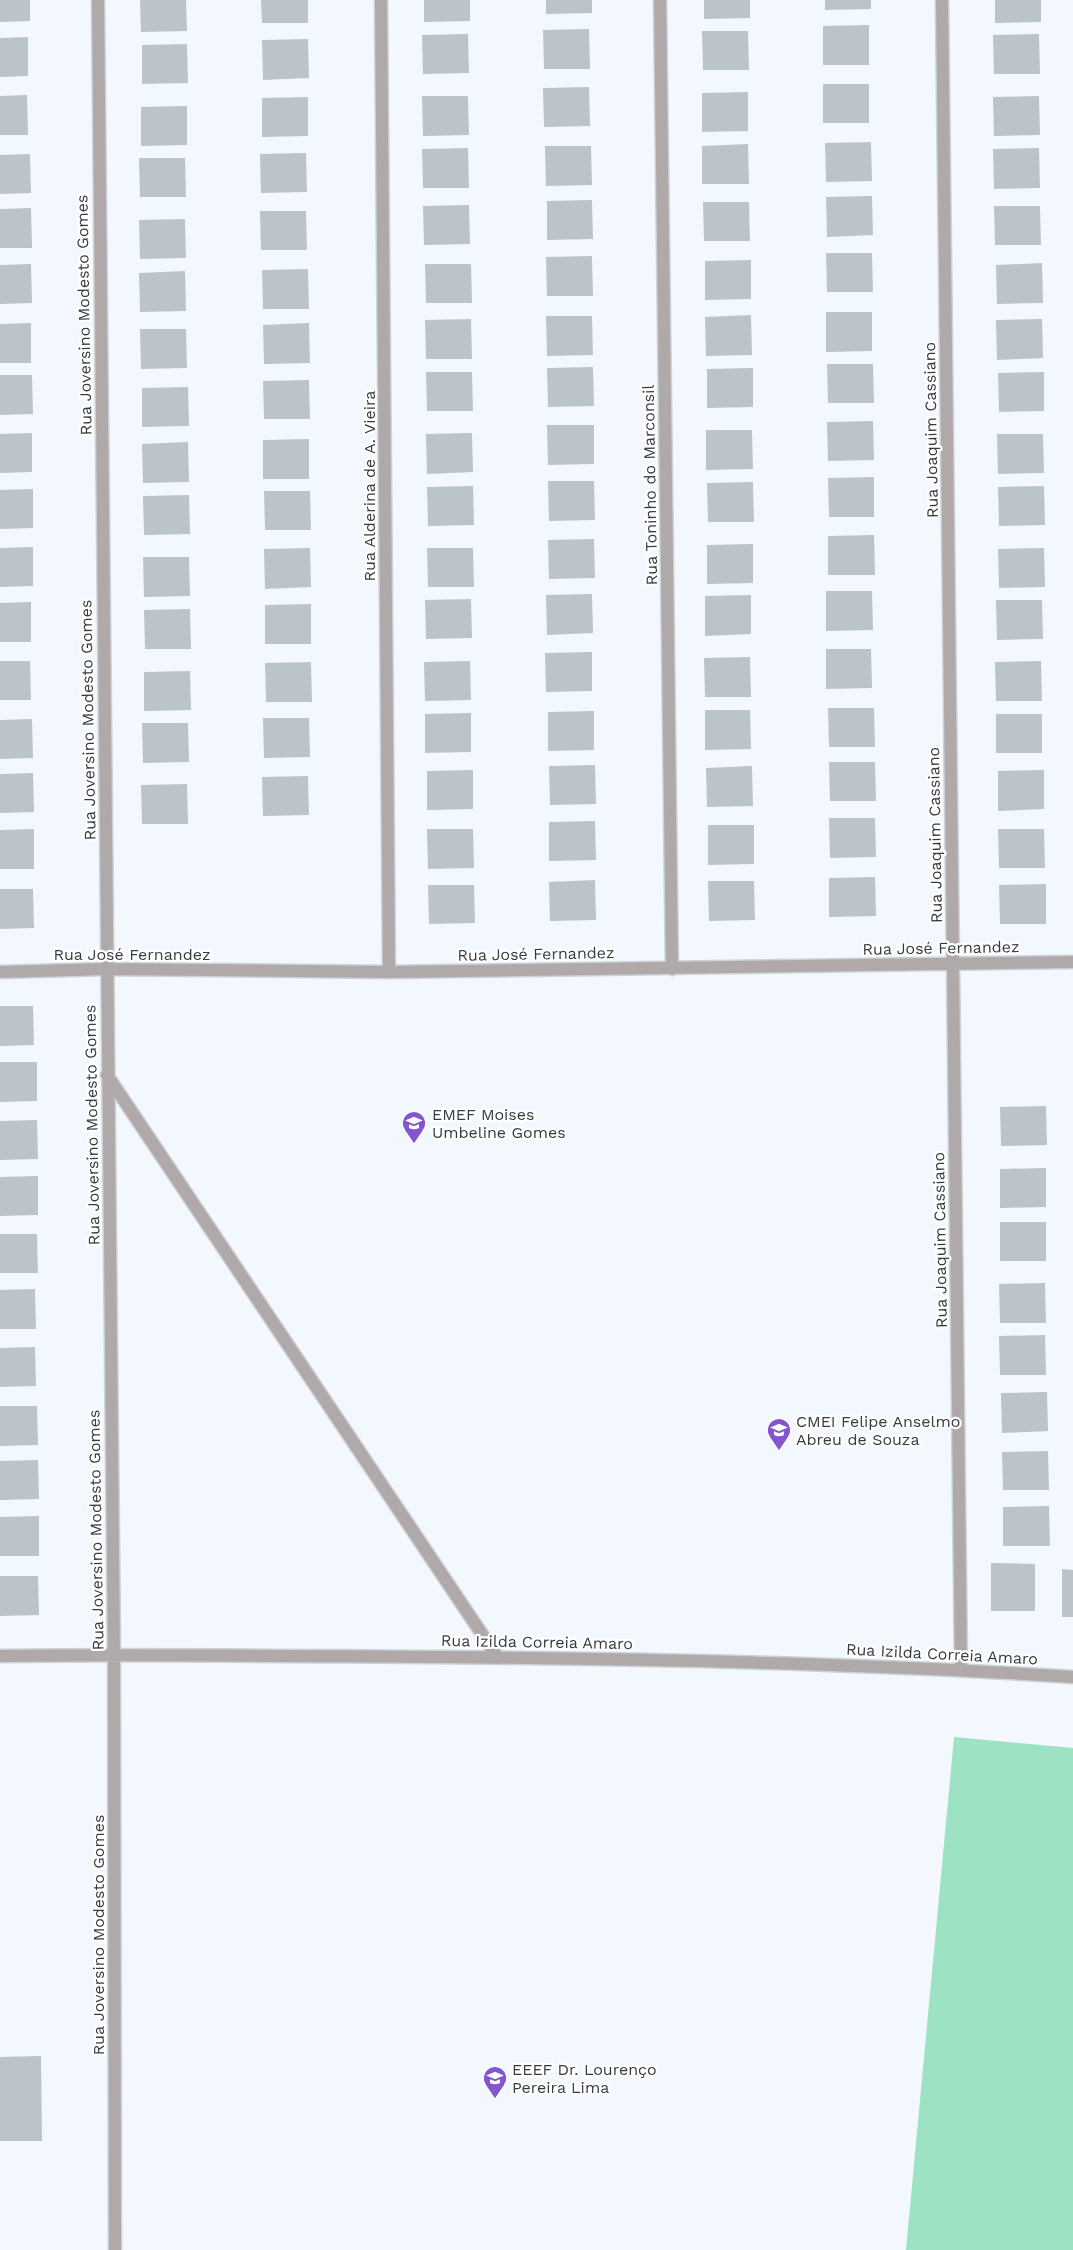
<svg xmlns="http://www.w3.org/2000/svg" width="1073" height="2250" font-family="'Work Sans',sans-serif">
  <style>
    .green { fill: #9de2c2 }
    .building { fill: #bcc4cb }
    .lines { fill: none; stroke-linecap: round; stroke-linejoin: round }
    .minor-casing { stroke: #cdd2d8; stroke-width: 15 }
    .minor { stroke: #afa9a9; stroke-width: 12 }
    .labels { text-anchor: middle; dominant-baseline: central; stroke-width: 4.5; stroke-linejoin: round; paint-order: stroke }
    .street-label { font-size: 16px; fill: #383b3e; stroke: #fff }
    .poi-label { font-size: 16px; fill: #383b3e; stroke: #fff; text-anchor: start }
  </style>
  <rect width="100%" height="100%" fill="#f2f8fe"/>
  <path class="green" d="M 954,1737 L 1073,1748 L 1073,2250 L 906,2250 Z"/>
  <path class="building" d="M 0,0 L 30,0 L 30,21 L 0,22 Z
    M 140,0 L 186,0 L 187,31 L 141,32 Z
    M 261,0 L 308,0 L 308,23 L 262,23 Z
    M 424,0 L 470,0 L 470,21 L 424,22 Z
    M 546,0 L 592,0 L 592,13 L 546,14 Z
    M 704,0 L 750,0 L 750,18 L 704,19 Z
    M 825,0 L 871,0 L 871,9 L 825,10 Z
    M 995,0 L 1041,0 L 1041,22 L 995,23 Z
    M 869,25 L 869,65 L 823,65 L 823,26 Z
    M 589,29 L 590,69 L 544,69 L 543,30 Z
    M 702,31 L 748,31 L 749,70 L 703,70 Z
    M 468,34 L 469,73 L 423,74 L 422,35 Z
    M 1039,34 L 1040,74 L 994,74 L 993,35 Z
    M 28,37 L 28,76 L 0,77 L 0,38 Z
    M 308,39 L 309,78 L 263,80 L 262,40 Z
    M 187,44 L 188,83 L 142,84 L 142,45 Z
    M 823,84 L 869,84 L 869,123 L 823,123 Z
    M 589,87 L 590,126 L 544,127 L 543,88 Z
    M 748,92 L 748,131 L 702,132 L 702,93 Z
    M 27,95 L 28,135 L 0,135 L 0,96 Z
    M 422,96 L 468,96 L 469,135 L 423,136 Z
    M 1039,96 L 1040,135 L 994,136 L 993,97 Z
    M 308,97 L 308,136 L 262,137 L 262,98 Z
    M 187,106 L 187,145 L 141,146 L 141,107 Z
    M 871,142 L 872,181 L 826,182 L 825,143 Z
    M 748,144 L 749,184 L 702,184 L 702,146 Z
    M 545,146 L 591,146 L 592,185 L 546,186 Z
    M 468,148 L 469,188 L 423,188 L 422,149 Z
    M 1039,148 L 1040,188 L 994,189 L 993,149 Z
    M 306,153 L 307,192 L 261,193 L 260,154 Z
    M 30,154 L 31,193 L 0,194 L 0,155 Z
    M 139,158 L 185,158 L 186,197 L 140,197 Z
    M 872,196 L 873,235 L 827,237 L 826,197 Z
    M 592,200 L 593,239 L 547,240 L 547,201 Z
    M 703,202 L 749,202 L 750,241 L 704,241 Z
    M 469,205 L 470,244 L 424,245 L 423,206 Z
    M 994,206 L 1040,206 L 1041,245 L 995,245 Z
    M 31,208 L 32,248 L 0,248 L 0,209 Z
    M 260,211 L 306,211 L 307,250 L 261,250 Z
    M 185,219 L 186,258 L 140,259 L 139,220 Z
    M 826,253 L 872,253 L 873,292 L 827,292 Z
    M 592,256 L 593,296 L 547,296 L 546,257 Z
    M 751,260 L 751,299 L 705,300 L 705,261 Z
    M 1042,263 L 1043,303 L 997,304 L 996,265 Z
    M 31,264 L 32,303 L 0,304 L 0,265 Z
    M 425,264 L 471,264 L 472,303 L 426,303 Z
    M 308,269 L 309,309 L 263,309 L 262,270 Z
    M 185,271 L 186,311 L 140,312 L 139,273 Z
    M 826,312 L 872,312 L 872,351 L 826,352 Z
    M 751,315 L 752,355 L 706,356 L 705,317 Z
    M 546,316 L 592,316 L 593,355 L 547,356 Z
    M 471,319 L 472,359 L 426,359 L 425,320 Z
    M 1042,319 L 1043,358 L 997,360 L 996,320 Z
    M 31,323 L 31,363 L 0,363 L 0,324 Z
    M 309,323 L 310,363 L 264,364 L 263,325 Z
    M 140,329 L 186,329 L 187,368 L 141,369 Z
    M 827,364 L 873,364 L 874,403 L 828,403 Z
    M 593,367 L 594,406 L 548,407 L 547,368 Z
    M 753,368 L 753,407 L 707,408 L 707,369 Z
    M 426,372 L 472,372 L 473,411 L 427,411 Z
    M 1044,372 L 1044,411 L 999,412 L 998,373 Z
    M 0,375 L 32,375 L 33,414 L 0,415 Z
    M 309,380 L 310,419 L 264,419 L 263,381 Z
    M 188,387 L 189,426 L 142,427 L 142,388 Z
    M 873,421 L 874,460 L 828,461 L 827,422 Z
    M 547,425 L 594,425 L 594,464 L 548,465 Z
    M 706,430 L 752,430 L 753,469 L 706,470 Z
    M 32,433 L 32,472 L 0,473 L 0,434 Z
    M 472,433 L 473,472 L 427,474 L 426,434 Z
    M 997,434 L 1043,434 L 1044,473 L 998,474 Z
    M 309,439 L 309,479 L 263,479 L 263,440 Z
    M 188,442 L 189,482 L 143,483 L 142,444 Z
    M 874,477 L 874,517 L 829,517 L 828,478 Z
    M 548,481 L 594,481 L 595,520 L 549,521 Z
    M 753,482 L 754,522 L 708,522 L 707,483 Z
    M 473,486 L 474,525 L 428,526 L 427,487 Z
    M 1044,486 L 1045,525 L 999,526 L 998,487 Z
    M 33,489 L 33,528 L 0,529 L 0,490 Z
    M 264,491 L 310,491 L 311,530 L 265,530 Z
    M 189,495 L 190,534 L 144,535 L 143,496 Z
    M 874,535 L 875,575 L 828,575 L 828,536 Z
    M 594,539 L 595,578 L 549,579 L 548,540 Z
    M 753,544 L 753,583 L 707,584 L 707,545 Z
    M 33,547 L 33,586 L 0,587 L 0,548 Z
    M 310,548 L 311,587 L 265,589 L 264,549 Z
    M 427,548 L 473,548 L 474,587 L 428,587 Z
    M 1044,548 L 1045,587 L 999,588 L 998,549 Z
    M 143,557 L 189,557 L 190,596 L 144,597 Z
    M 826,591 L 872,591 L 873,630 L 826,631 Z
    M 592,594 L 593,633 L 547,635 L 546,595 Z
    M 751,595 L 751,634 L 705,636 L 705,596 Z
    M 471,599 L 472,638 L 426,639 L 425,600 Z
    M 996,600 L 1042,600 L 1043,639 L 997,640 Z
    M 31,602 L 31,642 L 0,642 L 0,603 Z
    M 311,604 L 311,644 L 265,644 L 265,605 Z
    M 190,609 L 191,649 L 145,649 L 144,610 Z
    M 826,649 L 871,649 L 872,688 L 826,689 Z
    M 592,652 L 592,691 L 546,692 L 545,653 Z
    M 750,657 L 751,697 L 705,697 L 704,658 Z
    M 0,661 L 30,661 L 31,700 L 0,700 Z
    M 470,661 L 471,700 L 425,701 L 424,662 Z
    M 1041,661 L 1042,701 L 996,701 L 995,662 Z
    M 311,662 L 312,702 L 266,702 L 265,663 Z
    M 190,671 L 191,710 L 144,711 L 144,672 Z
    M 828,708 L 874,708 L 875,747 L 829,747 Z
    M 705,710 L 750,710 L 751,749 L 705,750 Z
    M 594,711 L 594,750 L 548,751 L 548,712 Z
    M 471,713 L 471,752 L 425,753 L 425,714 Z
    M 996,714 L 1042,714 L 1042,753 L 996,753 Z
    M 263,718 L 309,718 L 310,757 L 264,758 Z
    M 32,719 L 33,758 L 0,759 L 0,720 Z
    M 142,723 L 188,723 L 189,762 L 143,763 Z
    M 829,762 L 875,762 L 876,801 L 830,801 Z
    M 595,765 L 596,804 L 550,805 L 549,766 Z
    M 752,766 L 753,806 L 707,807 L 706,768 Z
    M 473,770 L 473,809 L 427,810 L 427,771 Z
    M 1044,770 L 1044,809 L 998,811 L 998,771 Z
    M 33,773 L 34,812 L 0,813 L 0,774 Z
    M 308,776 L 309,815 L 263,816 L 262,777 Z
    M 187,784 L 188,824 L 142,824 L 141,785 Z
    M 829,818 L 875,818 L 876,857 L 830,858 Z
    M 595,821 L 596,860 L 549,861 L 549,822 Z
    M 708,825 L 754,825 L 754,864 L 708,865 Z
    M 34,829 L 34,869 L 0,869 L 0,830 Z
    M 427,829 L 473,829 L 474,868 L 428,869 Z
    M 998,829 L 1044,829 L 1045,868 L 999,868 Z
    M 875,877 L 876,916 L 829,917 L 829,878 Z
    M 595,880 L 596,920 L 550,921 L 549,882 Z
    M 708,881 L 754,881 L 755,920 L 709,921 Z
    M 1046,884 L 1046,924 L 1000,924 L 999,885 Z
    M 428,885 L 474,885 L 475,923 L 429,924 Z
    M 0,889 L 33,889 L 34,928 L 0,929 Z
    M 0,1006 L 33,1006 L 34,1045 L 0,1046 Z
    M 0,1062 L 37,1062 L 37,1101 L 0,1102 Z
    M 1046,1106 L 1047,1145 L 1001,1146 L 1000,1107 Z
    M 37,1120 L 38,1159 L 0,1160 L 0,1121 Z
    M 1046,1168 L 1046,1207 L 1000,1208 L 1000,1169 Z
    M 38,1176 L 38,1215 L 0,1216 L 0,1177 Z
    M 1000,1222 L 1046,1222 L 1046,1261 L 1000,1261 Z
    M 0,1234 L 37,1234 L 38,1273 L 0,1273 Z
    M 1045,1283 L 1046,1323 L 1000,1323 L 999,1284 Z
    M 35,1289 L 36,1329 L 0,1329 L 0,1290 Z
    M 1045,1335 L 1046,1375 L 1000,1375 L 999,1336 Z
    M 35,1347 L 36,1386 L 0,1387 L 0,1348 Z
    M 1047,1392 L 1048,1431 L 1002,1433 L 1001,1393 Z
    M 0,1406 L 37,1406 L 38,1445 L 0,1446 Z
    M 1048,1451 L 1049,1490 L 1003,1490 L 1002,1452 Z
    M 38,1460 L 39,1499 L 0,1500 L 0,1461 Z
    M 1049,1506 L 1050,1546 L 1003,1546 L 1003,1507 Z
    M 39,1516 L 39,1556 L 0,1556 L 0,1517 Z
    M 991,1563 L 1035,1564 L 1035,1611 L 991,1611 Z
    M 1062,1569 L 1073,1570 L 1073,1617 L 1062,1617 Z
    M 0,1576 L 38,1576 L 39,1615 L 0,1616 Z
    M 41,2056 L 42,2141 L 0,2141 L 0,2057 Z"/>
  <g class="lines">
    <g class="minor-casing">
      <path id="minor" d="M 98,0 L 114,1654 L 115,2250
        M 381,0 L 389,972
        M 660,0 L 672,969
        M 942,0 L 961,1670
        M 0,972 L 106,969 L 389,972 L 1073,962
        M 107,1075 L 498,1658
        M 0,1656 C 146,1654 291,1656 437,1657 C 649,1659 861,1663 1073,1677"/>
    </g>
    <use href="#minor" class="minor"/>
  </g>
  <defs>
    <g id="school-pin" transform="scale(1.25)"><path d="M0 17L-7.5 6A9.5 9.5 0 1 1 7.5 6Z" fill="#8356cf" stroke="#fff"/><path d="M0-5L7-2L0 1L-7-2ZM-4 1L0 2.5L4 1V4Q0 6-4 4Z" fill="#fff"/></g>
  </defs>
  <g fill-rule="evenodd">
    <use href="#school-pin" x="414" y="1123"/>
    <use href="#school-pin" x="779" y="1430"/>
    <use href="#school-pin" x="495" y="2078"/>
  </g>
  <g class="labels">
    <g class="street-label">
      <text transform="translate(84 315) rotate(-91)">Rua Joversino Modesto Gomes</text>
      <text transform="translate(931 430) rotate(-91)">Rua Joaquim Cassiano</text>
      <text transform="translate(650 485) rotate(-91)">Rua Toninho do Marconsil</text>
      <text transform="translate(369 486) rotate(-90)">Rua Alderina de A. Vieira</text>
      <text transform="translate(88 720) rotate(-91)">Rua Joversino Modesto Gomes</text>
      <text transform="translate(935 835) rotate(-91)">Rua Joaquim Cassiano</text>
      <text transform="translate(941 948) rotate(-1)">Rua José Fernandez</text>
      <text x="132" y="954">Rua José Fernandez</text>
      <text transform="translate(536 954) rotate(-1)">Rua José Fernandez</text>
      <text transform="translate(92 1125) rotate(-91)">Rua Joversino Modesto Gomes</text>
      <text transform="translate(940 1240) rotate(-91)">Rua Joaquim Cassiano</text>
      <text transform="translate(96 1530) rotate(-91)">Rua Joversino Modesto Gomes</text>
      <text transform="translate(537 1642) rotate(1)">Rua Izilda Correia Amaro</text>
      <text transform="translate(942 1654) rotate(3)">Rua Izilda Correia Amaro</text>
      <text transform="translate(98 1935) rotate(-90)">Rua Joversino Modesto Gomes</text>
    </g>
    <g class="poi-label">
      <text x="432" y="1114">EMEF Moises<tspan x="432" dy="18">Umbeline Gomes</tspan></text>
      <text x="796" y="1421">CMEI Felipe Anselmo<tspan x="796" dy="18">Abreu de Souza</tspan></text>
      <text x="512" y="2069">EEEF Dr. Lourenço<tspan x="512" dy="18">Pereira Lima</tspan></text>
    </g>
  </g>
</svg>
